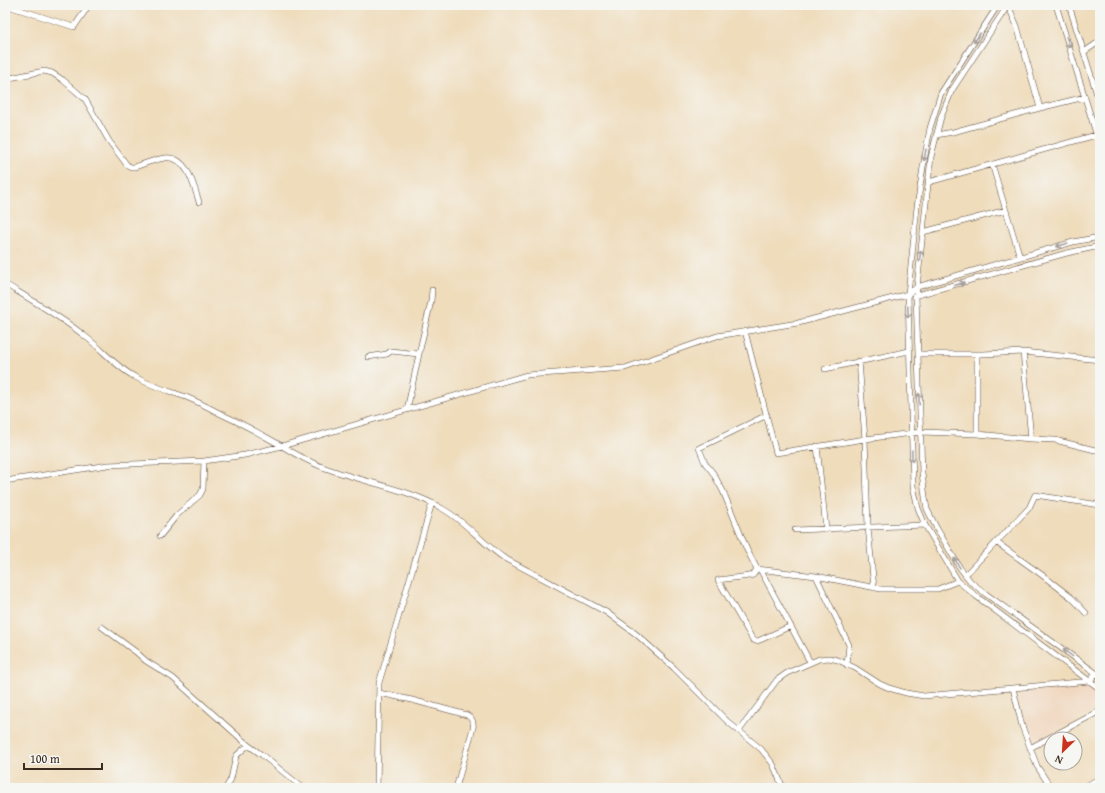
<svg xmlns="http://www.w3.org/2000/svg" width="1105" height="793" font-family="'Gentium Book Plus',serif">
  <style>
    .built { fill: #f0d5bc }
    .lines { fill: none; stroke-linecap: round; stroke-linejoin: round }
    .minor-casing { stroke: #564536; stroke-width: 6 }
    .minor { stroke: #fff; stroke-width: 5 }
    .oneway { stroke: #a79f9a }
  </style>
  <rect width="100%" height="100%" fill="#f6f6f2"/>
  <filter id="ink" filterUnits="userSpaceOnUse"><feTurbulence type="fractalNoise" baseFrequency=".025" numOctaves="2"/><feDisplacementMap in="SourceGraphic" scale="8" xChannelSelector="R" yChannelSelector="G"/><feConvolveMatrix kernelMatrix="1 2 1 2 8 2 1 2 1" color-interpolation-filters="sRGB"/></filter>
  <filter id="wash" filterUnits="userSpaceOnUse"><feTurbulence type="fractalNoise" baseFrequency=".012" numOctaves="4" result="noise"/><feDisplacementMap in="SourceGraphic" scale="16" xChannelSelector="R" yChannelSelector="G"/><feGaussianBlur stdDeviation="0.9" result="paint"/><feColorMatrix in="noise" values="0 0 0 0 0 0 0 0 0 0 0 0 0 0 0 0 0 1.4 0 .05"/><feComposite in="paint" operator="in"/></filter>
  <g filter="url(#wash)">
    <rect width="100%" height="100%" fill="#efdcbb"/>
    <path class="built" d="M 1088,686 L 1100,695 L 1100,707 L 1037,740 L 1031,738 L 1020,696 L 1023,691 Z"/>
  </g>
  <g filter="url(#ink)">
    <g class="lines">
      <g class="minor-casing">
        <path id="minor" d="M 5,5 L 74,27 L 89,5
          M 998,5 L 941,93 L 930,128 L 923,167 L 917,207 L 908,294 L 913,486 L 918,508 L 925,525 L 958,581 L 976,596 L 1100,689
          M 1008,5 L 952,90 L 941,117 L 931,157 L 916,296 L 922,473 L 925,497 L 927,509 L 936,527 L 960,568 L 971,582 L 986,594 L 1100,676
          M 1008,5 L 1017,26 L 1040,108
          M 1056,5 L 1100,146
          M 1069,5 L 1100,104
          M 1084,52 L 1100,41
          M 5,79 L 44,71 L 52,73 L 63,80 L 85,99 L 109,141 L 127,165 L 131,167 L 135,167 C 144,164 155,159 165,158 C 187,155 194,186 199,202
          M 936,135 L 953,132 L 1040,108 L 1085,97
          M 992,164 L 1020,257
          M 929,182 L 1096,135
          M 923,232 L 1006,210
          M 5,284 C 33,301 61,317 86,337 C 103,350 116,367 135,377 C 151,386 169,391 186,397 C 198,402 210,408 221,414 C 236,421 250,428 264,436 C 283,446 300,458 320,466 C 360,482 405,487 443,509 C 466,522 482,543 504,558 L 606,612 L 636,634 L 674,668 L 728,722 L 761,749 L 773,764 L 783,788
          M 914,296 L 1067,253 L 1100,246
          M 745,331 L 776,453 L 865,439 L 921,432 L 977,434 L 1031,439 L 1055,440 L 1095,450 L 1100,450
          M 1023,352 L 1031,439
          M 918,354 L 983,354 L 1023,352 L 1100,360
          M 368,357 L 387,354 L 391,351 L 419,354
          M 859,361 L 865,439 L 868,527 L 874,588
          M 825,369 L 909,351
          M 407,410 L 419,354 L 431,301 L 432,290
          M 767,415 L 699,448 L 705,463 L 713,473 L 723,491 L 747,550 L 757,569 L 816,576 L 881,589 L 938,589 L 958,581
          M 977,434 L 977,354
          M 817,446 L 826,529
          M 5,481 L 108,465 L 204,461 L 245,455 L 282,446 L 527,375 L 625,368 L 717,336 L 798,323 L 908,294 L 917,287 L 1073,242 L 1100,237
          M 795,530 L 925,525
          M 160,536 L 177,515 L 200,495 L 203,489 L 204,461
          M 996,542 L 1042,575 L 1072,598 L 1086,613
          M 757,569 L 753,575 L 749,576 L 718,580 L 753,640 L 757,641 L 760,640 L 791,626
          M 761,571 L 810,662
          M 965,575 L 1029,508 L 1035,495 L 1100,505
          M 816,576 L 849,645 L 847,665
          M 102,627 L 136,652 L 146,661 L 173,678 L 248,745 L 262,755 L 303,788
          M 1013,688 L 1022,726 L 1037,766 L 1051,788
          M 379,693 L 412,700 L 467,715 C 472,718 474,723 473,728 L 456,788
          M 739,731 L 777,680 L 787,673 L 819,659 L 829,658 L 838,660 L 855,668 L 880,684 L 889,688 L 906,693 L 924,696 L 1090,681 L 1096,673
          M 1030,748 L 1100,711
          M 226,788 L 231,779 L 236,756 L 248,745
          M 377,788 L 379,683 L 432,503
          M 1083,788 L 1100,778"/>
      </g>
      <use href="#minor" class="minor"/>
    </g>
    <defs><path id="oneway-shaft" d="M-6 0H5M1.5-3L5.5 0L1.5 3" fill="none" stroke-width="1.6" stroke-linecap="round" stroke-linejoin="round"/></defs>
    <g class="oneway">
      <use href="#oneway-shaft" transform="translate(977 38) rotate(123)"/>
      <use href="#oneway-shaft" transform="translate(1068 42) rotate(73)"/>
      <use href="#oneway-shaft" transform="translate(925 155) rotate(100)"/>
      <use href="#oneway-shaft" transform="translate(1062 245) rotate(164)"/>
      <use href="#oneway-shaft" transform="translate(920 256) rotate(-83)"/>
      <use href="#oneway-shaft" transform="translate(959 284) rotate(-16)"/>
      <use href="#oneway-shaft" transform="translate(908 312) rotate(88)"/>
      <use href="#oneway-shaft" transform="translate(919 399) rotate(-92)"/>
      <use href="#oneway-shaft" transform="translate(912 456) rotate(89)"/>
      <use href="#oneway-shaft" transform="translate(957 563) rotate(-121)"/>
      <use href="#oneway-shaft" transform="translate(1068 653) rotate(-144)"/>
    </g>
  </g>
  <rect width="1105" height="793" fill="none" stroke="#f6f6f2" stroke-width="20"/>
  <g transform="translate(1063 751) rotate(205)"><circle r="19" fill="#f6f6f2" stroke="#aba49d"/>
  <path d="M0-3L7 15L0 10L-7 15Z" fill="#c8321e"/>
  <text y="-6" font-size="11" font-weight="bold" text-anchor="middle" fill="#3b2a1e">N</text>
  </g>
  <path d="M24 763v6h78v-6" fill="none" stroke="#3b2a1e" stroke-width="2"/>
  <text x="30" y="763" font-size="12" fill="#3b2a1e" stroke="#f6f6f2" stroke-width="3" paint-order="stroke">100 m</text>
</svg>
